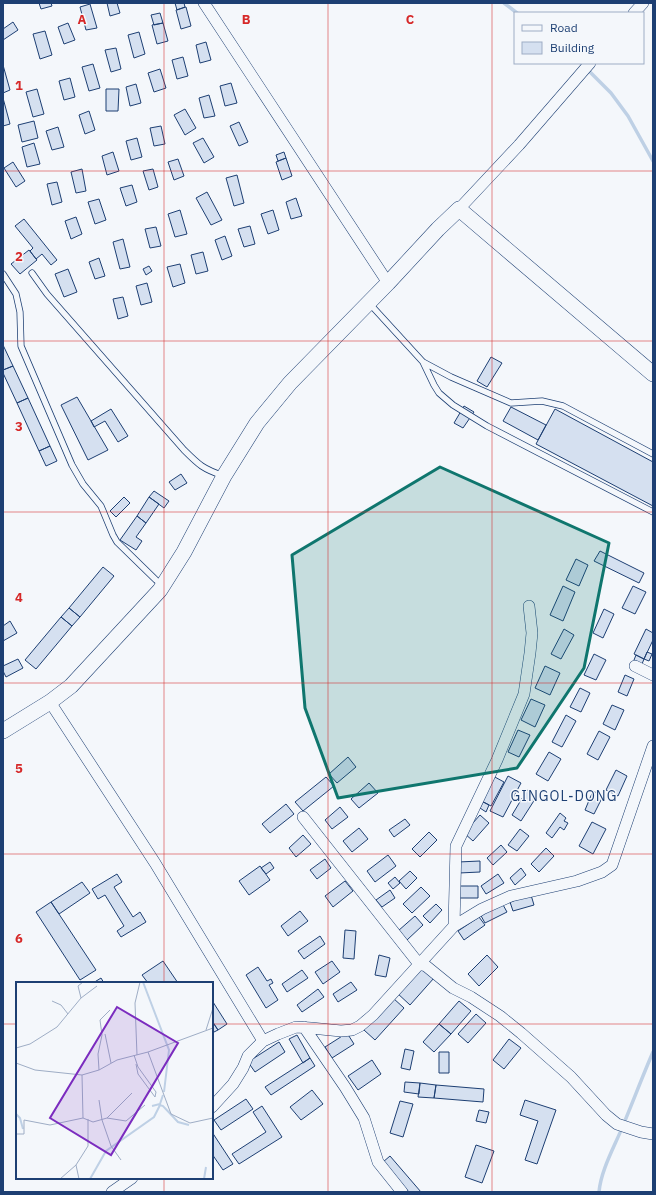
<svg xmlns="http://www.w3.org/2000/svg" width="656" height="1195" font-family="'IBM Plex Sans',sans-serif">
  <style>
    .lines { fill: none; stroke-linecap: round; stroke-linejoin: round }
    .stream { stroke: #bed0e5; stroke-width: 3.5 }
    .building { fill: #d5e0f0; stroke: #1d3f73 }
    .service-casing { stroke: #1d3f73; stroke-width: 7 }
    .minor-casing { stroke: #1d3f73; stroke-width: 12 }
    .secondary-casing { stroke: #1d3f73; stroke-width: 16 }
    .service { stroke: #f4f7fb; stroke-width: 5.5 }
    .minor { stroke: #f4f7fb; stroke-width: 11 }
    .secondary { stroke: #f4f7fb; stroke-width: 15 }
    .marked { fill: #0f766e; fill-opacity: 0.2; stroke: #0f766e; stroke-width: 3; stroke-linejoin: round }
    .grid { fill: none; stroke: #d62828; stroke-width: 1; stroke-opacity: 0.55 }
    .labels { text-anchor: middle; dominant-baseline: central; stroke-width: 3; stroke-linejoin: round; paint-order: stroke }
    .quarter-label { font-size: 14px; letter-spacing: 1px; fill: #1d3f73; stroke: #f4f7fb }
    .inset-river { fill: none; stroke: #bed0e5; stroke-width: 2 }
    .inset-road { fill: none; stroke: #9eadc5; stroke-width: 1 }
    .view { fill: #7b2cbf; fill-opacity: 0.15; stroke: #7b2cbf; stroke-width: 2 }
    .inset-edge { fill: none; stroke: #1d3f73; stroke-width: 2 }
    .grid-label { font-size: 13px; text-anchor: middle; font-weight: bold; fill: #d62828; stroke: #f4f7fb; stroke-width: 3; stroke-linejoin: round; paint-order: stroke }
  </style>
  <rect width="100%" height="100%" fill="#f4f7fb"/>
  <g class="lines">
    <path class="stream" d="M 504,3 L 517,13
      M 581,63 L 611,93 L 628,116 L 653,161
      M 599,1192 C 601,1169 616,1144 624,1123 C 634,1099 643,1075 653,1052"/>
  </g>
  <path class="building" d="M 39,3 L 51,3 L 52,6 L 41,9 Z
    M 107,3 L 117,3 L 120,13 L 110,16 Z
    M 175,3 L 184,3 L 185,7 L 177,10 Z
    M 90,4 L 97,28 L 86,30 L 80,7 Z
    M 186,7 L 191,26 L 181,29 L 176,10 Z
    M 160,13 L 163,23 L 154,25 L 151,15 Z
    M 13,22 L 18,30 L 3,40 L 3,29 Z
    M 68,23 L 75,40 L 64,44 L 58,27 Z
    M 163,23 L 168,41 L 157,44 L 152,25 Z
    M 45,31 L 52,55 L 40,59 L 33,34 Z
    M 139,32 L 145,54 L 134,58 L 128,35 Z
    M 206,42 L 211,60 L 200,63 L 196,45 Z
    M 116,48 L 121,69 L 111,72 L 105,50 Z
    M 183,57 L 188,76 L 177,79 L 172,60 Z
    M 93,64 L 100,88 L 89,91 L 82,67 Z
    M 3,65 L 10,90 L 3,93 Z
    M 160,69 L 166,88 L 154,92 L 148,73 Z
    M 70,78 L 75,97 L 64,100 L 59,81 Z
    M 231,83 L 237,103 L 225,106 L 220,86 Z
    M 136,84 L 141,103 L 130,106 L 126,87 Z
    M 37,89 L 44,114 L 33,117 L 26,92 Z
    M 106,89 L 119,89 L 118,111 L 106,111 Z
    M 209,95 L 215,116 L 204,118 L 199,98 Z
    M 3,98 L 10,124 L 3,126 Z
    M 185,109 L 196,128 L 185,135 L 174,115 Z
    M 89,111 L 95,130 L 85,134 L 79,115 Z
    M 34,121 L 38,138 L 22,142 L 18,125 Z
    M 239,122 L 248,142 L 239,146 L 230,126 Z
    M 161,126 L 165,144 L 154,146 L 150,128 Z
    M 58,127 L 64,147 L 52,150 L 46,131 Z
    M 137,138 L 142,157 L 131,160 L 126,141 Z
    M 203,138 L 214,157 L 204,163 L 193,143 Z
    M 34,143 L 40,164 L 27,167 L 22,147 Z
    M 113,152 L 119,171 L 107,175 L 102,156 Z
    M 284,152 L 286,158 L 278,161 L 276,155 Z
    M 286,158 L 292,176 L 282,180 L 276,162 Z
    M 178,159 L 184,176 L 174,180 L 168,162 Z
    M 13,162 L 25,181 L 16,187 L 4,168 Z
    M 82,169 L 86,191 L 76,193 L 71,172 Z
    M 153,169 L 158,187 L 149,190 L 143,171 Z
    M 237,175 L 244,203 L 234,206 L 226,178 Z
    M 57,182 L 62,202 L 52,205 L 47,184 Z
    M 132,185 L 137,202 L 126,206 L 120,188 Z
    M 207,192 L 222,220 L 211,225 L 196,198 Z
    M 296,198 L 302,216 L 291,219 L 286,202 Z
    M 99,199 L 106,220 L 95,224 L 88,202 Z
    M 180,210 L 187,234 L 175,237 L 168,214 Z
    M 273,210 L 279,230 L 268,234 L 261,214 Z
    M 76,217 L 82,234 L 71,239 L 65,221 Z
    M 24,219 L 57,260 L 51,265 L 42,254 L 36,259 L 30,251 L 33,248 L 15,226 Z
    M 250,226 L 255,244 L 244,247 L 238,229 Z
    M 156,227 L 161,246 L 150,248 L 145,229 Z
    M 225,236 L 232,256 L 222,260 L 215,240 Z
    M 123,239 L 130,267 L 120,269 L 113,242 Z
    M 29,250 L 37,260 L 20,274 L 11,264 Z
    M 203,252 L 208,271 L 196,274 L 191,255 Z
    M 99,258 L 105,276 L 95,279 L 89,262 Z
    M 180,264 L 185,283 L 173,287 L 167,267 Z
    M 149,266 L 152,271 L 146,275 L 143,269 Z
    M 68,269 L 77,292 L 64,297 L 55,274 Z
    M 147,283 L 152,302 L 141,305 L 136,286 Z
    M 123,297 L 128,316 L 118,319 L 113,299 Z
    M 3,345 L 13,366 L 3,370 Z
    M 491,357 L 502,363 L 487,387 L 477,381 Z
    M 13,366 L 28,398 L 17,403 L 3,373 L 3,370 Z
    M 77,397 L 108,450 L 88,460 L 61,405 Z
    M 28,398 L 50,446 L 39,451 L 17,403 Z
    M 464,406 L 474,412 L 463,428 L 454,423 Z
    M 511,407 L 546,425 L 538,440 L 503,421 Z
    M 111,409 L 128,436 L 118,442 L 105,421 L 94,427 L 91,421 Z
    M 555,409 L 653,462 L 653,506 L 536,444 Z
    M 50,446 L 57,461 L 46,466 L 39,451 Z
    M 181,474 L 187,483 L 175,490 L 169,482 Z
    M 154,491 L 169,501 L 164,508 L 149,497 Z
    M 124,497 L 130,503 L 116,517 L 110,511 Z
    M 149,497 L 159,504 L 146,523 L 137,516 Z
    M 137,516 L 146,523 L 136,537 L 142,541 L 136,550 L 120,540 Z
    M 600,551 L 644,573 L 639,583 L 594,561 Z
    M 576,559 L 588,565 L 579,586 L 566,580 Z
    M 103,567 L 114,576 L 80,617 L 69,608 Z
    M 563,586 L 575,592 L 563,621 L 550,615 Z
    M 633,586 L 646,592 L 635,614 L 622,608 Z
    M 69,608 L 80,617 L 72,626 L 61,617 Z
    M 604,609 L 614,614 L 603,638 L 593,633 Z
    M 61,617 L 72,626 L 36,669 L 25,660 Z
    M 10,621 L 17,633 L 3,641 L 3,626 Z
    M 564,629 L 574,635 L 561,659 L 551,654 Z
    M 646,629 L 653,633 L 653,640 L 644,659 L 634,654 Z
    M 647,652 L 652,654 L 649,661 L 644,659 Z
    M 594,654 L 606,660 L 596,680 L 584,675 Z
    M 636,655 L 644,659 L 642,664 L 634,660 Z
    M 18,659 L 23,668 L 6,677 L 3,671 L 3,666 Z
    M 545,666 L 560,673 L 550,695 L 535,688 Z
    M 625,675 L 634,679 L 627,696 L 618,692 Z
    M 580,688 L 590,693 L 581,712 L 570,707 Z
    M 531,699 L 545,705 L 535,727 L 521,720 Z
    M 612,705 L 624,710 L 615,730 L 603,724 Z
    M 566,715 L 576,721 L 562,747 L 552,742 Z
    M 518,730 L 530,735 L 519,757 L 508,752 Z
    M 599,731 L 610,737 L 598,760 L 587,754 Z
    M 549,752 L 561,759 L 548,781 L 536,774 Z
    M 348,757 L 356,767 L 337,783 L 329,774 Z
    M 616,770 L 627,776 L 618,796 L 606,790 Z
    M 493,776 L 504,782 L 491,806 L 480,800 Z
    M 508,776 L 521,783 L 503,817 L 490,811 Z
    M 326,777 L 334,786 L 303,811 L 295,802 Z
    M 369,783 L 378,793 L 359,808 L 351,799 Z
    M 527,790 L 537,796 L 521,821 L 512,815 Z
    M 593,791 L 603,796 L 594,814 L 585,810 Z
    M 483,802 L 489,805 L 486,812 L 480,808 Z
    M 286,804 L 294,814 L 270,833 L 262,824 Z
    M 340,807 L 348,817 L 332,829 L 325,820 Z
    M 560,813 L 566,818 L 564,821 L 568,823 L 564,830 L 560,827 L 552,838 L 546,833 Z
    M 480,815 L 489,823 L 473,841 L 464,833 Z
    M 405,819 L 410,825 L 394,837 L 389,830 Z
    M 592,822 L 606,829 L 593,854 L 579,846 Z
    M 359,828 L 368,839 L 352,852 L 343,841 Z
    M 520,829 L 529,836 L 517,851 L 508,845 Z
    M 429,832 L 437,840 L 420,857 L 412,849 Z
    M 303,835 L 311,844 L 296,857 L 289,848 Z
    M 501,845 L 507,852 L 493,865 L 487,858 Z
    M 546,848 L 554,856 L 539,872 L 531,864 Z
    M 388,855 L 396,866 L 375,882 L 367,871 Z
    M 325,859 L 331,868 L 317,879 L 310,870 Z
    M 480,861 L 480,872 L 459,873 L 458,862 Z
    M 270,862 L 274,868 L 266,874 L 261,868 Z
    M 260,866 L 270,880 L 249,895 L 239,881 Z
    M 521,868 L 526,875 L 515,885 L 510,878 Z
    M 410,871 L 417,878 L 406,889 L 399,881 Z
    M 117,874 L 122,882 L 114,887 L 133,917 L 140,912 L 146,922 L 121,937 L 117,931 L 124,926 L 105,895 L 98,899 L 92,889 Z
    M 498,874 L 504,883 L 486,894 L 481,886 Z
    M 395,877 L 400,883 L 393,889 L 388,883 Z
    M 345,881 L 353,891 L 333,907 L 325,896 Z
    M 82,882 L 90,893 L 59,914 L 51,902 Z
    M 459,886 L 478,886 L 478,898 L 459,898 Z
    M 421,887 L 430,896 L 412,913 L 403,904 Z
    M 390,890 L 395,898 L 382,907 L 376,900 Z
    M 531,895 L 534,905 L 513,911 L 510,902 Z
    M 51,902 L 96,970 L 80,980 L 36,912 Z
    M 502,903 L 507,912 L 485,923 L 480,914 Z
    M 436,904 L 442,910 L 430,923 L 423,916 Z
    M 300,911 L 308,921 L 288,936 L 281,926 Z
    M 415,916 L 423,925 L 407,940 L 398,931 Z
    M 479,917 L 485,925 L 464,940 L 458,931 Z
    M 345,930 L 356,931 L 354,959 L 343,958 Z
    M 320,936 L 325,944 L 304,959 L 298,951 Z
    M 379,955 L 390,958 L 386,977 L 375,975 Z
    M 487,955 L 498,967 L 479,986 L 468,974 Z
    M 163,961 L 178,983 L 148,983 L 142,975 Z
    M 332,961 L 340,972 L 323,984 L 315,972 Z
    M 421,966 L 434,978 L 410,1005 L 396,992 Z
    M 258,967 L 267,981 L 271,979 L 273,983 L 269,985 L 278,1000 L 266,1008 L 246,975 Z
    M 302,970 L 308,978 L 287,992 L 282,984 Z
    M 101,978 L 104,983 L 93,983 Z
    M 351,982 L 357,990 L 338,1002 L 333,994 Z
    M 318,989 L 324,997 L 302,1012 L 297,1005 Z
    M 393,998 L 404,1008 L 375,1040 L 364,1030 Z
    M 459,1001 L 471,1011 L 451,1034 L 439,1024 Z
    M 213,1002 L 227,1024 L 218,1030 L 212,1021 L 212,1003 Z
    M 476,1014 L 486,1023 L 468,1043 L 458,1034 Z
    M 212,1021 L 218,1030 L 212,1033 Z
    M 439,1024 L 451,1034 L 434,1052 L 423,1042 Z
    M 347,1033 L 354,1044 L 332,1058 L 325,1047 Z
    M 297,1035 L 310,1058 L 303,1063 L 289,1039 Z
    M 509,1039 L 521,1048 L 504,1069 L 493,1060 Z
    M 279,1042 L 285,1052 L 255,1072 L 248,1062 Z
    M 405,1049 L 414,1051 L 410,1070 L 401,1068 Z
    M 439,1052 L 449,1052 L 449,1073 L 439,1073 Z
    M 310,1058 L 315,1066 L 271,1095 L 265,1087 Z
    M 372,1060 L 381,1074 L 358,1090 L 348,1076 Z
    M 405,1082 L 420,1083 L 419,1094 L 404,1092 Z
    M 420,1083 L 436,1085 L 434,1098 L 418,1097 Z
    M 436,1085 L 484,1089 L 483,1102 L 434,1098 Z
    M 312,1090 L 323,1104 L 301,1120 L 290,1107 Z
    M 246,1099 L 253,1109 L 221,1130 L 214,1120 Z
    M 525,1100 L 556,1110 L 537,1164 L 525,1160 L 538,1121 L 520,1115 Z
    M 400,1101 L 413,1104 L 403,1137 L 390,1133 Z
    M 262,1106 L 282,1137 L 239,1164 L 232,1154 L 266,1132 L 253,1112 Z
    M 479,1110 L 489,1112 L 486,1123 L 476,1121 Z
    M 212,1132 L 233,1164 L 223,1170 L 212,1154 Z
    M 476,1145 L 494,1151 L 482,1183 L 465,1177 Z
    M 390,1156 L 421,1192 L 409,1192 L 383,1162 Z"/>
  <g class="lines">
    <g class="service-casing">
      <path id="service" d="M 32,273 L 47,294 L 184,450 C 199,465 203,469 224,476
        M 3,274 L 16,294 L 20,312 L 21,346 L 72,465 L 83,484 L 101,506 L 113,535 L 117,542 L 156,580 L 162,585
        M 369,303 L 423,362 L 451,377 L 511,403 L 542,401 L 563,406 L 653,454
        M 423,362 L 434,385 L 439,393 L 453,405 L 487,426 L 653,512"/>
    </g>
    <g class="minor-casing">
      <path id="minor" d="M 204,3 L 388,283
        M 634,13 L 643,3
        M 459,209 L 519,145 L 590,63
        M 635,666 L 653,675
        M 50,702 L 155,863 L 263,1041
        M 303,817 L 419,964 L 426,966 L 453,988 L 471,997 L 500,1016 L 521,1033 L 571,1077 L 606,1115 L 617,1124 L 641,1132 L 653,1134
        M 454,926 L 482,909 L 511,896 L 577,881 L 602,872 L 612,865 L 653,746
        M 304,1027 L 345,1087 L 364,1118 L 378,1162 L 402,1192
        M 212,1107 L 233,1084 L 243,1068 L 248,1056 L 263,1041 L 278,1034 L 296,1027 L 311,1028 L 341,1031 L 352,1030 L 360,1026 L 373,1015 L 454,926 L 456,846 L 497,760 L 524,694 L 530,653 L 532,633 L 529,606
        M 112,1192 L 132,1178"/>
    </g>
    <g class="secondary-casing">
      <path id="secondary" d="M 3,731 L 50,702 L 71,686 L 160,590 L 184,552 L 224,476 L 257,423 L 290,383 L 388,283 L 438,229 L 459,209 L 653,374"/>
    </g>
    <use href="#service" class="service"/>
    <use href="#minor" class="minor"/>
    <use href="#secondary" class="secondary"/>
  </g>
  <path class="marked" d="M 440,467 L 609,543 L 584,668 L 517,768 L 338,798 L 305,708 L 292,555 Z"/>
  <path class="grid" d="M 164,3 L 164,983M 328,3 L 328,1192M 492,3 L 492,1192M 3,171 L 653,171M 3,341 L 653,341M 3,512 L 653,512M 3,683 L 653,683M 3,854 L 653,854M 3,1024 L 17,1024M 212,1024 L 653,1024M 164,1178 L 164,1192"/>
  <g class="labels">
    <g class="quarter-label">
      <text x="564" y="796">GINGOL-DONG</text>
    </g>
  </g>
  <g transform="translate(16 982)">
    <rect width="197" height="197" fill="#f4f7fb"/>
    <path class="inset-river" d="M 127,0 L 153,68 L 148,110M 136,124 L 144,122 L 147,113M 0,132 L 4,136 L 7,147M 74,197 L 90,169 L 138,135 L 144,123 L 147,124 L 162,140 L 173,143M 188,197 L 190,185"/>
    <path class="inset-road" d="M 65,16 L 62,4 L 67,0M 36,19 L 45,23 L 52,32M 190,48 L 197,26M 89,52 L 95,81M 0,66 L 14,62 L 41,45 L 65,16 L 81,4M 132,70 L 197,46M 118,73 L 122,85 L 140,110 L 139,115 L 122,92 L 120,82M 121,73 L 119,21 L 124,0M 0,81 L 19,88 L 66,93 L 83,88 L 101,78 L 132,70 L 155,132 L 174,141 L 197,136M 83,88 L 82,72 L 86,53 L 84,38 L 94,28M 66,93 L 67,136M 83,118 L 86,138 L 95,164 L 105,178M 91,136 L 110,139 L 129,123M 0,152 L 8,152 L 8,138 L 34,143 L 67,136 L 77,140 L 91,136 L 116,111M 44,197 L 60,183M 63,197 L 60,183 L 72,164 L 72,137"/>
    <path class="view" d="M 101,25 L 162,61 L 95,173 L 34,136 Z"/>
    <rect width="197" height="197" class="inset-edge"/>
  </g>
  <g class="grid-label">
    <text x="82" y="24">A</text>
    <text x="246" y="24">B</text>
    <text x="410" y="24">C</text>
    <text x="19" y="90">1</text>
    <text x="19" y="261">2</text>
    <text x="19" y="431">3</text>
    <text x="19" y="602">4</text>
    <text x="19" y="773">5</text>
    <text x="19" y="943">6</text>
  </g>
  <rect width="656" height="1195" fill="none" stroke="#1d3f73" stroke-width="8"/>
  <rect x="514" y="12" width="130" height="52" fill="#f4f7fb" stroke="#9eadc5"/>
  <rect x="522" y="25" width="20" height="6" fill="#f4f7fb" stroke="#9eadc5"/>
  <text x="550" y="32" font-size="12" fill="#1d3f73">Road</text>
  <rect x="522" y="42" width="20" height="12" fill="#d5e0f0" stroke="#9eadc5"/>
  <text x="550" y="52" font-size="12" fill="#1d3f73">Building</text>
</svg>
